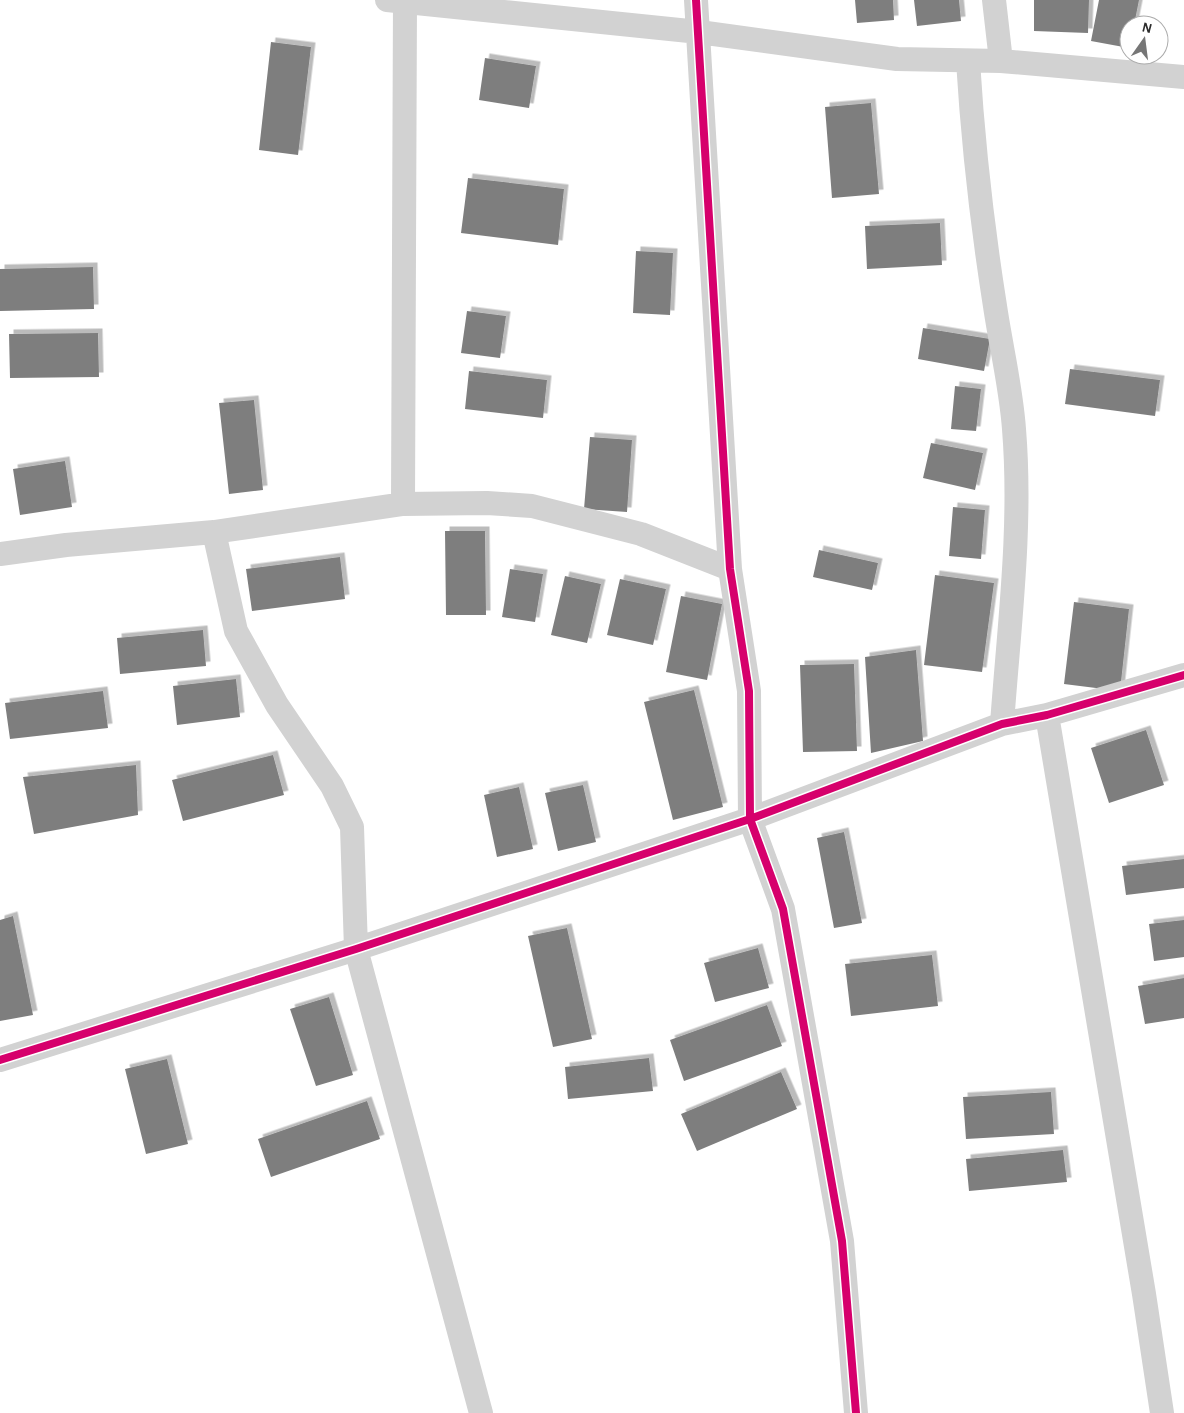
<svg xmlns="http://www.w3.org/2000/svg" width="1184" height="1413" font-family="'Alegreya Sans',sans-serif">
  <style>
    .building { fill: #7e7e7e; filter: url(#shadow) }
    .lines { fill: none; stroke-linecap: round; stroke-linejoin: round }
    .street { stroke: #d2d2d2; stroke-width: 24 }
    .cycleway-casing { stroke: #fff; stroke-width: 11 }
    .cycleway { stroke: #d6006c; stroke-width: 8 }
  </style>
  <defs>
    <filter id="shadow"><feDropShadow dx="4.5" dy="-4.5" stdDeviation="0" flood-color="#0004"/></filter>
  </defs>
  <rect width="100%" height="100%" fill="#fff"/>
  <path class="building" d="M 855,0 L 893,0 L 894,20 L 857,23 Z
    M 914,0 L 959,0 L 961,21 L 917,26 Z
    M 1034,0 L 1089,0 L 1088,33 L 1034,31 Z
    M 1099,0 L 1139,0 L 1134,25 L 1129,25 L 1129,48 L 1091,41 Z
    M 271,42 L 311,47 L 298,155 L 259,150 Z
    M 485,58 L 536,66 L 529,108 L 479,100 Z
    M 871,103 L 879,194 L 832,198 L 825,107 Z
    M 468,178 L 564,189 L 558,245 L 461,233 Z
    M 940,223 L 942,265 L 867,269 L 865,226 Z
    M 636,251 L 673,253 L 670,315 L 633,313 Z
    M 93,267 L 94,309 L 0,311 L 0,269 Z
    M 467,311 L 506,316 L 500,358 L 461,353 Z
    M 923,328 L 990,339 L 984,371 L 918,359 Z
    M 98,333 L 99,377 L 10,378 L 9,334 Z
    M 1070,369 L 1160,380 L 1155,416 L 1065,404 Z
    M 469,371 L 547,380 L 543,418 L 465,409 Z
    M 955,386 L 981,389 L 976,431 L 951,429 Z
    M 254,400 L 263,490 L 229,494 L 219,403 Z
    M 590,437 L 632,440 L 627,512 L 584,509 Z
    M 931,443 L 983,453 L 975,490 L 923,478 Z
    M 65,461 L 72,507 L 20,515 L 13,469 Z
    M 953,507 L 985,510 L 981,559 L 949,556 Z
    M 445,531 L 485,531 L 486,615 L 446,615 Z
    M 819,550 L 878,563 L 872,590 L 813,577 Z
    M 340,557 L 345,599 L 252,611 L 246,569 Z
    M 510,569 L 543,574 L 535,622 L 502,617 Z
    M 935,575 L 994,583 L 982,672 L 924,665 Z
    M 565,576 L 601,584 L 587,643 L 551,635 Z
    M 620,579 L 666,589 L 653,645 L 607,635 Z
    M 681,596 L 722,604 L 707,680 L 666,672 Z
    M 1074,602 L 1129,609 L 1120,691 L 1064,684 Z
    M 203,630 L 206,666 L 120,674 L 117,638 Z
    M 916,650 L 923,741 L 871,753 L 865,657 Z
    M 854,664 L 857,751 L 803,752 L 800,665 Z
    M 236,679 L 240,717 L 177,725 L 173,686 Z
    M 694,690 L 723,807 L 673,820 L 644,702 Z
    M 103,691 L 108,728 L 10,739 L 5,703 Z
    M 1146,730 L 1164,785 L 1109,803 L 1091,748 Z
    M 273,755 L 284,795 L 183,821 L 172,780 Z
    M 136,765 L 138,815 L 34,834 L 23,777 Z
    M 583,785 L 596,842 L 558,851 L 545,793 Z
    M 519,787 L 533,849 L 497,857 L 484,795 Z
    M 844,832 L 862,923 L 834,928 L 817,838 Z
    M 1184,859 L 1184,888 L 1126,895 L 1122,866 Z
    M 13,916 L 33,1015 L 0,1021 L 0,920 Z
    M 1184,920 L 1184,957 L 1154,961 L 1149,924 Z
    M 567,928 L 592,1039 L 553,1047 L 528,936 Z
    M 758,948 L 769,988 L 715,1002 L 704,963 Z
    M 932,955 L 938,1006 L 851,1016 L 845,964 Z
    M 1184,978 L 1184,1018 L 1145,1024 L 1138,986 Z
    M 329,997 L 353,1075 L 316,1086 L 290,1009 Z
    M 767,1005 L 782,1046 L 684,1081 L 670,1040 Z
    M 649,1058 L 653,1091 L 568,1099 L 565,1067 Z
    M 167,1059 L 188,1144 L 146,1154 L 125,1069 Z
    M 781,1072 L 797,1109 L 697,1151 L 681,1114 Z
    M 1051,1092 L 1054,1134 L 966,1139 L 963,1097 Z
    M 367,1101 L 380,1139 L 271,1177 L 258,1139 Z
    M 1063,1150 L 1067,1182 L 969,1191 L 966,1159 Z"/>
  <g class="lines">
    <path class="street" d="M 387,0 L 699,32 L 897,59 L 1001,61 L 1184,77
      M 696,0 L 730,569 L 749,691 L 750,819 L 783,909 L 842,1241 L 856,1413
      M 994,0 L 1001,61
      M 968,61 C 973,143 982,224 995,306 C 1001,347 1011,387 1014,429 C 1022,527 1009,626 1002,724
      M 403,504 L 405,0
      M 214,532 L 236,631 L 277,705 L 332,786 L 352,827 L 356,949 L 481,1413
      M 0,554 L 66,545 L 214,532 L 403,504 L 487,503 L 532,506 L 641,534 L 730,569
      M 1047,715 L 1144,1294 L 1162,1413
      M 0,1060 L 356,949 L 750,819 L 1002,724 L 1047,715 L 1184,675"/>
    <g class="cycleway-casing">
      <path id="cycleway" d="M 696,0 L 730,569 L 749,691 L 750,819 L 783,909 L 842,1241 L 856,1413
        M 0,1060 L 356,949 L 750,819 L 1002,724 L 1047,715 L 1184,675"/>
    </g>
    <use href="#cycleway" class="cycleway"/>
  </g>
  <g transform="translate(1144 40) rotate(14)"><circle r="24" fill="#ffffff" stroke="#ababab"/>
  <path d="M0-4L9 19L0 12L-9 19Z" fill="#767676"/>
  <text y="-8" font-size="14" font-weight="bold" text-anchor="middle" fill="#2d2d2d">N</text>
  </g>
</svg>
